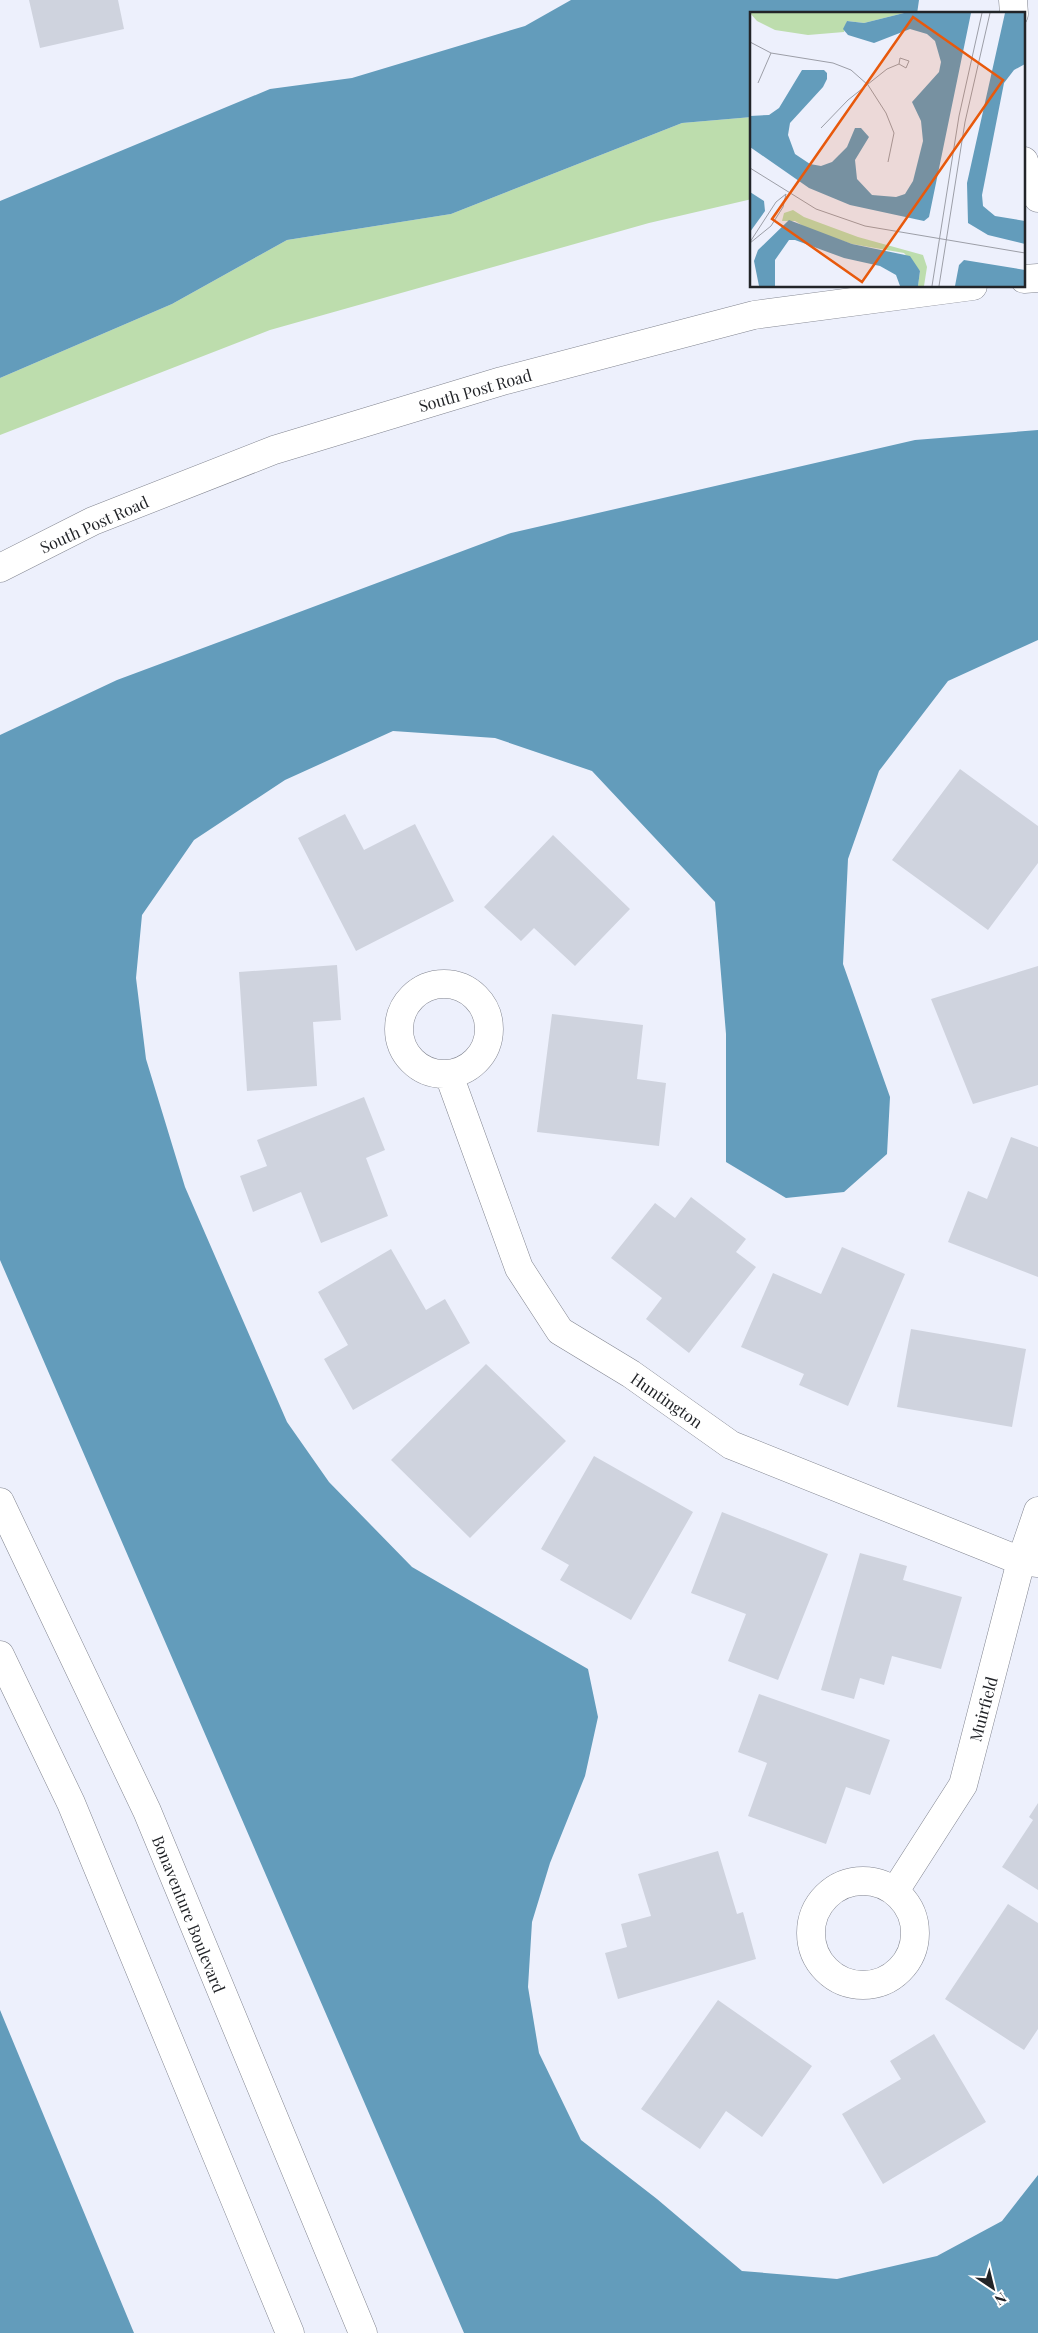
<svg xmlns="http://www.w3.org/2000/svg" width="1038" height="2333" font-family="'Playfair Display',serif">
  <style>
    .green { fill: #bdddad }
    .water { fill: #639cbb }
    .building { fill: #cfd3de }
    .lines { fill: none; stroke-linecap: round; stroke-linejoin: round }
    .minor-casing { stroke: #828590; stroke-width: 29 }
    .tertiary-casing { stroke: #828590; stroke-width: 29 }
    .secondary-casing { stroke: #828590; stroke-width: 29 }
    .minor { stroke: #fff; stroke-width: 28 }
    .tertiary { stroke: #fff; stroke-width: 28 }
    .secondary { stroke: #fff; stroke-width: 28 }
    .labels { text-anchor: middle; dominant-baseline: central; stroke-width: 4; stroke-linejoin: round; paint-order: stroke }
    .street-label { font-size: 16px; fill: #222428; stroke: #fff }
    .inset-road { fill: none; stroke: #9c9ea7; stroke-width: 1 }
    .view { fill: #e8590c; fill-opacity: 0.15; stroke: #e8590c; stroke-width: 2.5 }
    .inset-edge { fill: none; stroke: #222428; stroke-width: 2.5 }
  </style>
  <rect width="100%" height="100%" fill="#edf0fc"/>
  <path class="green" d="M 752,117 L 752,199 L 649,223 L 270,330 L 0,435 L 0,378 L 172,304 L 287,240 L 451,214 L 682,123 Z"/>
  <path class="water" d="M 571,0 L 919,0 L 917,14 L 752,14 L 752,117 L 682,123 L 451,214 L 287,240 L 172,304 L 0,378 L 0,201 L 270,89 L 352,78 L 525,26 Z
    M 1038,430 L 1038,640 L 948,681 L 879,771 L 848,859 L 843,964 L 890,1097 L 887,1154 L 844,1192 L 786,1198 L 726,1162 L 726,1034 L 715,902 L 592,771 L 495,738 L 393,731 L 285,780 L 194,840 L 142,915 L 136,978 L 146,1059 L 185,1187 L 287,1422 L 329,1482 L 412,1567 L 588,1669 L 598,1717 L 585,1776 L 550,1863 L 532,1922 L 528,1987 L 539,2053 L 581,2140 L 657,2199 L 742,2271 L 837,2279 L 937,2256 L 1002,2221 L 1038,2175 L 1038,2333 L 464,2333 L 0,1260 L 0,735 L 117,680 L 511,533 L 915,440 Z
    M 0,2010 L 134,2333 L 0,2333 Z"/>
  <path class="building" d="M 29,0 L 118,0 L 124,29 L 40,48 Z
    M 960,769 L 1038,826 L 1038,863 L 988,930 L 892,860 Z
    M 345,814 L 364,850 L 415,824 L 454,901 L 356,951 L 298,838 Z
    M 553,835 L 630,909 L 575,966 L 534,928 L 521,941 L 484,907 Z
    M 337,965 L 341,1020 L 313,1022 L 317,1086 L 247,1091 L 239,972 Z
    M 1038,966 L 1038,1085 L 973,1104 L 931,999 Z
    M 552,1014 L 643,1025 L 637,1079 L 666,1083 L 659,1146 L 537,1132 Z
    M 364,1097 L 385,1150 L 366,1158 L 388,1216 L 321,1243 L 301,1192 L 253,1212 L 240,1176 L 267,1166 L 257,1140 Z
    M 1011,1137 L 1038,1147 L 1038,1277 L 948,1242 L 968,1191 L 987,1199 Z
    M 691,1197 L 746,1239 L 736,1252 L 756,1267 L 689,1353 L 646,1319 L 662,1298 L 611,1258 L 655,1203 L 675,1218 Z
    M 842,1247 L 905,1274 L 848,1406 L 799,1385 L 804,1374 L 741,1347 L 773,1273 L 821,1294 Z
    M 391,1249 L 426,1310 L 445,1299 L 470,1343 L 353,1410 L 324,1359 L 348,1345 L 318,1292 Z
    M 911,1329 L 1026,1349 L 1012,1427 L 897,1407 Z
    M 486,1364 L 566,1441 L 470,1538 L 391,1460 Z
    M 594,1456 L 693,1512 L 631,1620 L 560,1580 L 569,1565 L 541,1549 Z
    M 722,1512 L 828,1554 L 778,1680 L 728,1661 L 746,1614 L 691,1593 Z
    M 860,1553 L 907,1566 L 903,1580 L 962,1597 L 941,1669 L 892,1656 L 884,1685 L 860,1678 L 854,1699 L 821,1690 Z
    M 759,1694 L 890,1740 L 870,1795 L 846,1787 L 826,1844 L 748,1816 L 767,1763 L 738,1752 Z
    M 1038,1803 L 1038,1890 L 1002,1867 L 1033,1820 L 1029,1817 Z
    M 718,1851 L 737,1914 L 743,1912 L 756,1959 L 618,1999 L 605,1953 L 627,1947 L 621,1924 L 651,1916 L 638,1874 Z
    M 1008,1904 L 1038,1923 L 1038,2029 L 1024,2050 L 945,1999 Z
    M 718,2000 L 812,2066 L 762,2137 L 726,2111 L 700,2149 L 641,2109 Z
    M 934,2034 L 986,2122 L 883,2184 L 842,2114 L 901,2079 L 890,2061 Z"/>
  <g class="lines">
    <g class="minor-casing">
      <path id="minor" d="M 1013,0 L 1014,14
        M 1024,161 L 1038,198
        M399 1029a45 45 0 1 1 90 0a45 45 0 1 1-90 0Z
        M 449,1075 L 519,1268 L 560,1331 L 631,1374 L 731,1445 L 1021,1561 L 1038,1563
        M811 1933a52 52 0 1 1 104 0a52 52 0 1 1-104 0Z
        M 895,1891 L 963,1785 L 1021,1561 L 1038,1511"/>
    </g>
    <g class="tertiary-casing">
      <path id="tertiary" d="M 1024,279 L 1038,278
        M 0,568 L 93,521 L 274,450 L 502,381 L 754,315 L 973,286"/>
    </g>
    <g class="secondary-casing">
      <path id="secondary" d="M 0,1502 L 147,1811 L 363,2333
        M 0,1655 L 71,1803 L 290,2333"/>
    </g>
    <use href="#minor" class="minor"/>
    <use href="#tertiary" class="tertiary"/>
    <use href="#secondary" class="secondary"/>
  </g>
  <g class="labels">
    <g class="street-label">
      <text transform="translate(475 390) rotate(-16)">South Post Road</text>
      <text transform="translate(94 524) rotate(-24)">South Post Road</text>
      <text transform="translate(667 1400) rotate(35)">Huntington</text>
      <text transform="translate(983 1709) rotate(-75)">Muirfield</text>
      <text transform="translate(189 1914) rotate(68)">Bonaventure Boulevard</text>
    </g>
  </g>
  <g transform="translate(750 12)">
    <rect width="275" height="275" fill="#edf0fc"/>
    <path d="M 0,1 L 154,1 L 114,11 L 97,9 L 94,20 L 58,23 L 25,18 L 7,9 ZM 43,198 L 54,205 L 108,225 L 173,243 L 177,255 L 174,274 L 168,274 L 170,259 L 154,241 L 102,232 L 60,218 L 45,209 L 32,209 L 34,201 Z" fill="#bdddad"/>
    <path d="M 154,1 L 221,1 L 179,205 L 174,209 L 100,193 L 59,176 L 0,135 L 0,104 L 19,103 L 29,96 L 52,58 L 74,58 L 77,61 L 77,67 L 73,75 L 40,111 L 38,123 L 45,142 L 60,152 L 71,154 L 82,150 L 97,135 L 105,116 L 111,116 L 119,125 L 105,148 L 107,167 L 122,183 L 146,185 L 155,182 L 163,169 L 173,129 L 171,109 L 162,90 L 189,60 L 191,50 L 185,29 L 177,22 L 160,17 L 124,31 L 98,23 L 93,17 L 97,9 L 114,11 ZM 255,1 L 275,1 L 275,52 L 264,58 L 254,71 L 232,183 L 233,194 L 245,204 L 275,209 L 275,232 L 238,223 L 218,211 L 217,171 ZM 0,180 L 14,189 L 15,199 L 0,220 ZM 39,208 L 102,232 L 160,244 L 170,259 L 168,274 L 150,274 L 146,263 L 130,254 L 94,246 L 45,228 L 39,228 L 25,248 L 25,274 L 9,274 L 4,249 L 8,238 ZM 214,248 L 275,258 L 275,274 L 205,274 L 209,253 Z" fill="#639cbb"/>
    <path class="inset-road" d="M 0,30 L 21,41 L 83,51 L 101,58 L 118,73 L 136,101 L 144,121 L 138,150M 8,71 L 21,41M 71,116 L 98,88 L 137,57 L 149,52 L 150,46 L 159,49 L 156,56 L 149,52M 0,156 L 66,197 L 115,214 L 275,241M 0,230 L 26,190 L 36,182 L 33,195 L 21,214 L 0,231M 182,274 L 209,104 L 232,1M 189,274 L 215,110 L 240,1"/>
    <path class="view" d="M 163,5 L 253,68 L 112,270 L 22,207 Z"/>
    <rect width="275" height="275" class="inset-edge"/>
  </g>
  <g transform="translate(993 2288) rotate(145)" stroke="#ffffff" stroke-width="4" paint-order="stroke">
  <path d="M0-4L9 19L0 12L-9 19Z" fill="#222428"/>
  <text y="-8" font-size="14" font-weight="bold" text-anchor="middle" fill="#222428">N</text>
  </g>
</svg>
